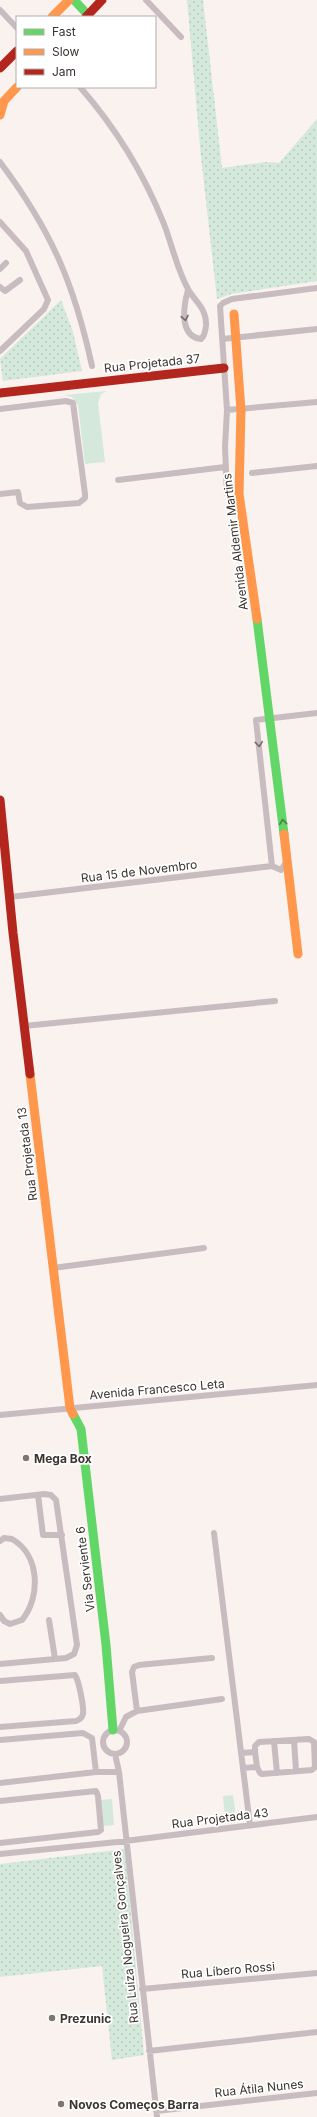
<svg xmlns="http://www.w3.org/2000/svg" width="317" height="2117" font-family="Inter,sans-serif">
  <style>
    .grass { fill: url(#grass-dots) }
    .park { fill: #d4e8db }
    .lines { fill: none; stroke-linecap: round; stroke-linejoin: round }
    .street { stroke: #c8bcc0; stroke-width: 6 }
    .fast { stroke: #63d668; stroke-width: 9 }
    .slow { stroke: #ff974d; stroke-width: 9 }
    .jam { stroke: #b3261e; stroke-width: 9 }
    .oneway { stroke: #736a6a }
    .oneway2 { stroke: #4d7d49 }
    .poi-dot { fill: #7e7673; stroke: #fff; stroke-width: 1.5 }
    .labels { text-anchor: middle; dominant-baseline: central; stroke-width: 3.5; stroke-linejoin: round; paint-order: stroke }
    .street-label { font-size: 12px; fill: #3b3430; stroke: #fff }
    .poi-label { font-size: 12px; font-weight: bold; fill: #3b3430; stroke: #fff; text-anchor: start }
  </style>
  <defs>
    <pattern id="grass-dots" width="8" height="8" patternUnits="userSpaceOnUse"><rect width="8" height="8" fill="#d4e8db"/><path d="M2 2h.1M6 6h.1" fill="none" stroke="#b7c8bc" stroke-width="1.8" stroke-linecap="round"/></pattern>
  </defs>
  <rect width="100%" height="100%" fill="#f9f2ef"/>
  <path class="grass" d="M 187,0 L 203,0 L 222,168 L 266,162 L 279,163 L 317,119 L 317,281 L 231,294 L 217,299 L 201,157 Z
    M 61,300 L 73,332 L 82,371 L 3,381 L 0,359 Z
    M 125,1849 L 144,2055 L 112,2060 L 102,1966 L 0,1977 L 0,1864 Z"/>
  <path class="park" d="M 107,391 L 101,394 L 98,403 L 105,462 L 85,464 L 78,405 L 72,397 L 64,395 Z
    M 233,1795 L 236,1817 L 225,1818 L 223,1796 Z
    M 112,1799 L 114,1825 L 103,1826 L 101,1800 Z"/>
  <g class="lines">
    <path class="street" d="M 146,0 L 181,37
      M 0,10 L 17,28
      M 80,87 C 115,127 144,174 164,224 C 172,245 177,269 188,289 C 195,302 207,308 206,326 C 205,331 205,336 201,339 C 178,336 184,304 188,290
      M 0,162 C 51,230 74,283 92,366
      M 0,222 L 26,251 L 48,300 L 44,309 L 0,351
      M 0,269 L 6,263
      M 0,287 L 5,291 L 20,280
      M 222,339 L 317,329
      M 0,409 L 66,401 L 73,403 L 85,494 L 85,498 L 79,503 L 27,507 L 20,503 L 18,492 L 0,494
      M 227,410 L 317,402
      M 252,473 L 317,466
      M 118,480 L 225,467
      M 227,493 L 225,447 L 227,410 L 220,306 L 223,303 L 232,299 L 317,288
      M 287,861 L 281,870 L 272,866 L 256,720 L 317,713
      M 10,897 L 272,866
      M 24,1026 L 275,1001
      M 53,1268 L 204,1248
      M 0,1415 L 317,1385
      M 38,1495 L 43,1535 L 62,1535
      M 0,1499 L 44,1494 L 51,1495 L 56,1500 L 77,1645 L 74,1654 L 66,1658 L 0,1664
      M 214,1533 L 250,1825
      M 0,1541 L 4,1538 L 12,1539 C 40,1555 41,1597 22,1620 L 10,1624 L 4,1621 L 0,1615
      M 49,1620 L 55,1659
      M 0,1681 L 75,1675 C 79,1681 84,1707 83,1714 C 82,1718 79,1720 76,1721 L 0,1727
      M 137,1711 L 132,1672 L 134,1667 L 139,1665 L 212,1658
      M103 1742a12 12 0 1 1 24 0a12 12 0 1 1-24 0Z
      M 119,1731 L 126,1717 L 137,1711 L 222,1699
      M 0,1740 L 83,1733 L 92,1738 L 96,1772
      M 294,1740 L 296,1771
      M 274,1741 L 277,1773
      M 255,1752 L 257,1767
      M 241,1753 L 255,1752 L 255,1746 L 259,1742 L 309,1739 L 314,1742 L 315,1767 L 312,1770 L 262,1774 L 260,1773 L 257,1767 L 243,1768
      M 115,1754 L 119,1772 L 157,2117
      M 0,1783 L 96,1772 L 119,1772
      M 0,1801 L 96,1791 L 98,1796 L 101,1830 L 98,1832 L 0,1843
      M 0,1854 L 117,1842 L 317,1817
      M 142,1989 L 317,1973
      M 149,2051 L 317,2032
      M 156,2111 L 317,2093"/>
    <path class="fast" d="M 74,0 L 88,15
      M 257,619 L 284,834
      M 73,1414 L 81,1429 L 106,1645 L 113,1730"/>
    <path class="slow" d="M 52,17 L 69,0
      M 0,115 L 4,101 L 17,87
      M 234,314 L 241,410 L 239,494 L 257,619
      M 284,834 L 298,954
      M 30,1074 L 70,1408 L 73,1414"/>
    <path class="jam" d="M 86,17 L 102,0
      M 0,68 L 17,51
      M 0,393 L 224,368
      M 0,800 L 13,933 L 30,1074"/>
  </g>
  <defs><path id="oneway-chevron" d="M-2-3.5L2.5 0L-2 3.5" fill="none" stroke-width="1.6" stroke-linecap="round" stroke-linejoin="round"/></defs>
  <g class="oneway">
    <use href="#oneway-chevron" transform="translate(185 318) rotate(79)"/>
    <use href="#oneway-chevron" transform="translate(259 744) rotate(84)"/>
  </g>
  <use class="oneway2" href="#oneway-chevron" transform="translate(283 822) rotate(-96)"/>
  <g class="poi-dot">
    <circle cx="26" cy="1458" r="4"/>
    <circle cx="52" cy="2018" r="4"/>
    <circle cx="61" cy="2104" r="4"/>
  </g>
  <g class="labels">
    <g class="street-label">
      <text transform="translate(152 363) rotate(-6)">Rua Projetada 37</text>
      <text transform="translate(235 542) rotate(-97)">Avenida Aldemir Martins</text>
      <text transform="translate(139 871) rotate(-7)">Rua 15 de Novembro</text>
      <text transform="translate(27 1154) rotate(-97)">Rua Projetada 13</text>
      <text transform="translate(157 1389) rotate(-5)">Avenida Francesco Leta</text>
      <text transform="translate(85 1569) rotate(-97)">Via Serviente 6</text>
      <text transform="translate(220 1818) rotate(-7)">Rua Projetada 43</text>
      <text transform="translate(125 1937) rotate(-96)">Rua Luíza Nogueira Gonçalves</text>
      <text transform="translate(228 1970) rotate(-5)">Rua Líbero Rossi</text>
      <text transform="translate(259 2088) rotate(-6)">Rua Átila Nunes</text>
    </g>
    <g class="poi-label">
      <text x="34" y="1458">Mega Box</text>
      <text x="60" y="2018">Prezunic</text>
      <text x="69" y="2104">Novos Começos Barra</text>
    </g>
  </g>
  <rect x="16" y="16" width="140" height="72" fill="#ffffff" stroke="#b1aeac"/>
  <rect x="24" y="29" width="20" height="6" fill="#63d668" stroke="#b1aeac"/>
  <text x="52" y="36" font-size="12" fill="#3b3430">Fast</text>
  <rect x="24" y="49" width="20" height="6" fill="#ff974d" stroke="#b1aeac"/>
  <text x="52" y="56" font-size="12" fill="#3b3430">Slow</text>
  <rect x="24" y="69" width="20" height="6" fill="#b3261e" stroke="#b1aeac"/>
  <text x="52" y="76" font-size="12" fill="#3b3430">Jam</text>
</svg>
